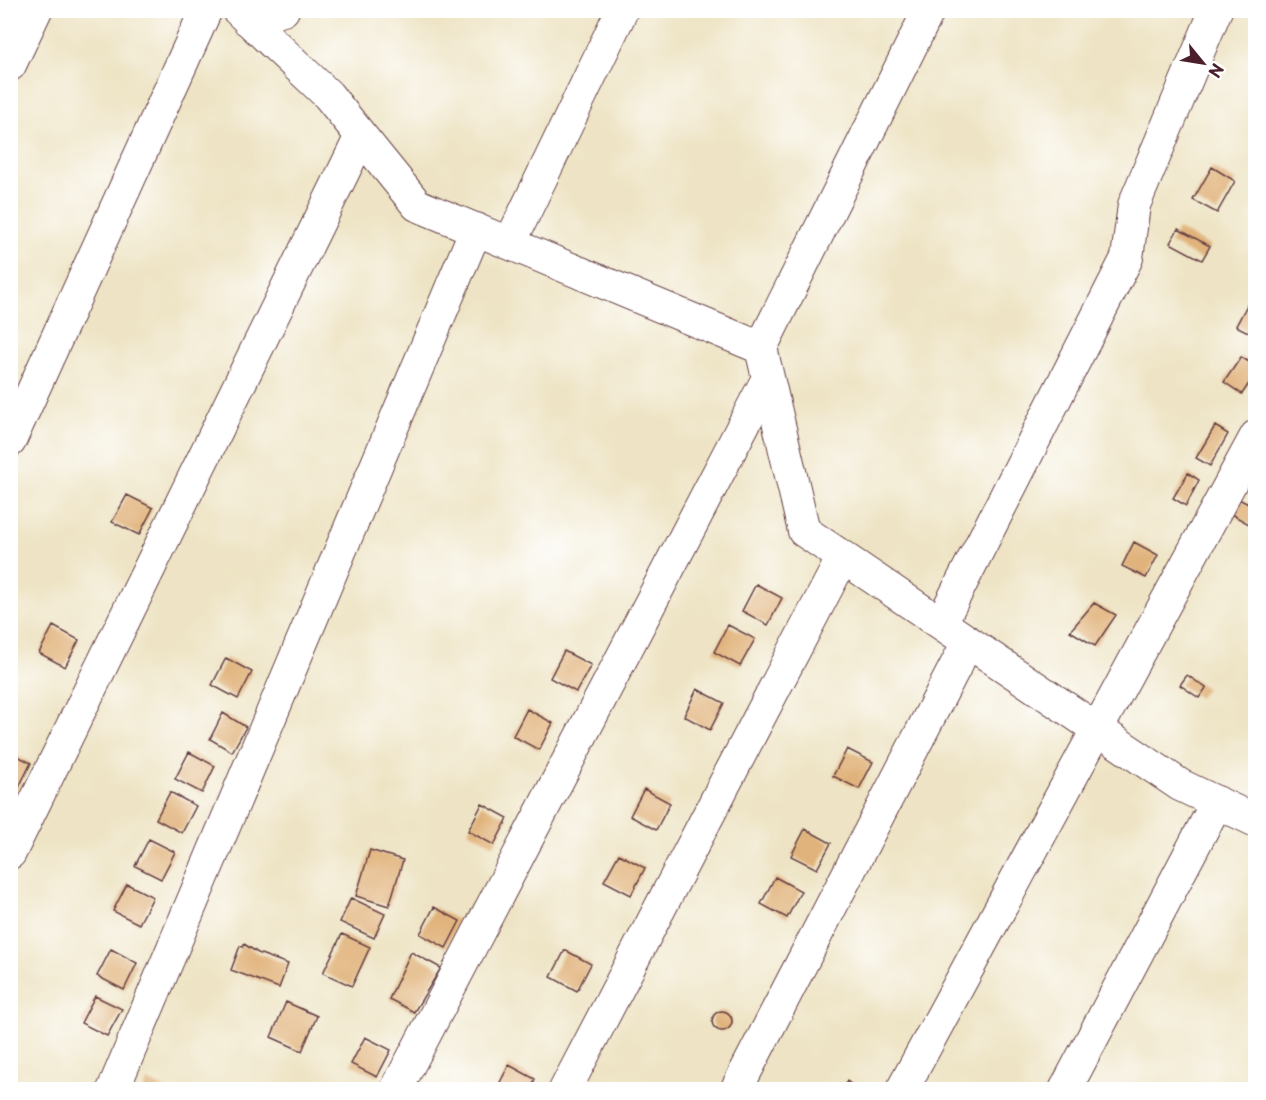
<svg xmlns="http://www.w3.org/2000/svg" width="1266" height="1100" font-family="'Playpen Sans',sans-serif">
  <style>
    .building { fill: #e1b37b }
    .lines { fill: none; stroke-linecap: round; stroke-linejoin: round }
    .minor-casing { stroke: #633d42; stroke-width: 34 }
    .minor { stroke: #fff; stroke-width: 32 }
  </style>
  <rect width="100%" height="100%" fill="#fff"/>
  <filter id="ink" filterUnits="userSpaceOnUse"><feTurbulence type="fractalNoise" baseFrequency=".0167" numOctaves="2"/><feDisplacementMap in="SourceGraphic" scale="12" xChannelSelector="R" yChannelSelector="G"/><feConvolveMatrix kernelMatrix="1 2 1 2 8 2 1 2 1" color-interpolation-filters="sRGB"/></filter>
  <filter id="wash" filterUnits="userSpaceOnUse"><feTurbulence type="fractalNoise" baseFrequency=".008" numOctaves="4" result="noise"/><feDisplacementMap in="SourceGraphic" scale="24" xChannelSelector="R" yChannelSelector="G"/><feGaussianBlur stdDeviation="1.35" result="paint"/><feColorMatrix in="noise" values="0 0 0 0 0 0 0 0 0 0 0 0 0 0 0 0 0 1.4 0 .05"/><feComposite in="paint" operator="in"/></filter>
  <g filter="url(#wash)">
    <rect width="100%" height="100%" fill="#eee4c5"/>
    <g id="blocks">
      <path class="building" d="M 1212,167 L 1235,181 L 1217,213 L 1193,200 Z
        M 1178,229 L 1210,246 L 1202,260 L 1170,243 Z
        M 1256,288 L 1256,336 L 1236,326 Z
        M 1241,357 L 1256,366 L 1256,373 L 1242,394 L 1224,382 Z
        M 1215,426 L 1228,434 L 1210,466 L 1196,458 Z
        M 1188,473 L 1199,480 L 1186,506 L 1173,498 Z
        M 127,495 L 153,508 L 139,535 L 112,522 Z
        M 1237,498 L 1256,508 L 1256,528 L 1229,513 Z
        M 1134,542 L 1158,555 L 1146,578 L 1122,566 Z
        M 756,584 L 782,598 L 768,625 L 742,611 Z
        M 1094,603 L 1116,615 L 1095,646 L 1070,631 Z
        M 728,625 L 755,639 L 740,666 L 714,652 Z
        M 53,626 L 79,640 L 65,667 L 39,653 Z
        M 564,651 L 591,665 L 576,692 L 550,678 Z
        M 226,658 L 252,672 L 238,699 L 212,685 Z
        M 1187,675 L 1206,688 L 1199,698 L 1180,685 Z
        M 697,689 L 724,703 L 710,730 L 684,716 Z
        M 527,709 L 553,723 L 539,750 L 513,736 Z
        M 223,713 L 246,727 L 232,752 L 210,739 Z
        M 847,749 L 873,762 L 859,789 L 833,776 Z
        M 10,752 L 31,763 L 17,791 L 10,787 Z
        M 189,752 L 215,766 L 202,793 L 175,779 Z
        M 644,789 L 670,803 L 656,830 L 630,816 Z
        M 170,792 L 196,806 L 182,833 L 156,819 Z
        M 482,804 L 508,818 L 494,845 L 468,831 Z
        M 805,829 L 831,843 L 817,869 L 791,856 Z
        M 149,839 L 175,852 L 161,879 L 135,866 Z
        M 370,850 L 403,860 L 389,906 L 356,896 Z
        M 619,854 L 645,868 L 631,895 L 604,881 Z
        M 775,877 L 801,891 L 787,918 L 761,904 Z
        M 127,884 L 153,897 L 139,924 L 113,911 Z
        M 351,898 L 385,914 L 374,938 L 340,922 Z
        M 434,907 L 460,921 L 446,948 L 420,934 Z
        M 342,934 L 370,947 L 352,986 L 323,973 Z
        M 244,944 L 258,953 L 288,964 L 279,988 L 231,970 L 240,946 L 243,947 Z
        M 111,949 L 137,963 L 124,990 L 97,976 Z
        M 565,950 L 591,964 L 577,991 L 551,977 Z
        M 411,952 L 441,968 L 414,1012 L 389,999 Z
        M 95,996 L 122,1009 L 107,1036 L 81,1023 Z
        M 286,1002 L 317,1016 L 302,1051 L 271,1037 Z
        M712 1021a10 10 0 1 1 20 0a10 10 0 1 1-20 0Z
        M 365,1037 L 391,1050 L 377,1077 L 351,1064 Z
        M 509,1065 L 535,1079 L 530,1090 L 496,1090 Z
        M 147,1081 L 166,1090 L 143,1090 Z
        M 847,1081 L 859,1090 L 841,1090 Z"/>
    </g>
  </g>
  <g filter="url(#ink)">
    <use href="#blocks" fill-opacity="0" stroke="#633d42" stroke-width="1.5"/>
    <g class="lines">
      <g class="minor-casing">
        <path id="minor" d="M 238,10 L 328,95 L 417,205 L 761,348 L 804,531 L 1180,785 L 1256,821
          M 248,20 L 283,10
          M 10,65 L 36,10
          M 510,243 L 622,10
          M 761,348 L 929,10
          M 10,441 L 206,10
          M 941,623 L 1127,258 L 1134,205 L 1216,10
          M 10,853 L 361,136
          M 113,1090 L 476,229
          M 396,1090 L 768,378
          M 565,1090 L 843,557
          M 736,1090 L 968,642
          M 902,1090 L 1256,436
          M 1065,1090 L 1217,802"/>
      </g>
      <use href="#minor" class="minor"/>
    </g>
  </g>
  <rect width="1266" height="1100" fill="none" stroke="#fff" stroke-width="36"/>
  <g transform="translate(1203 63) rotate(120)" stroke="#ffffff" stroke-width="4.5" paint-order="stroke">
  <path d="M0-4.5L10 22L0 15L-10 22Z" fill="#4a1f2b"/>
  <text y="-9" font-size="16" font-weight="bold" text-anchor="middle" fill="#4a1f2b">N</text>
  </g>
</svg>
